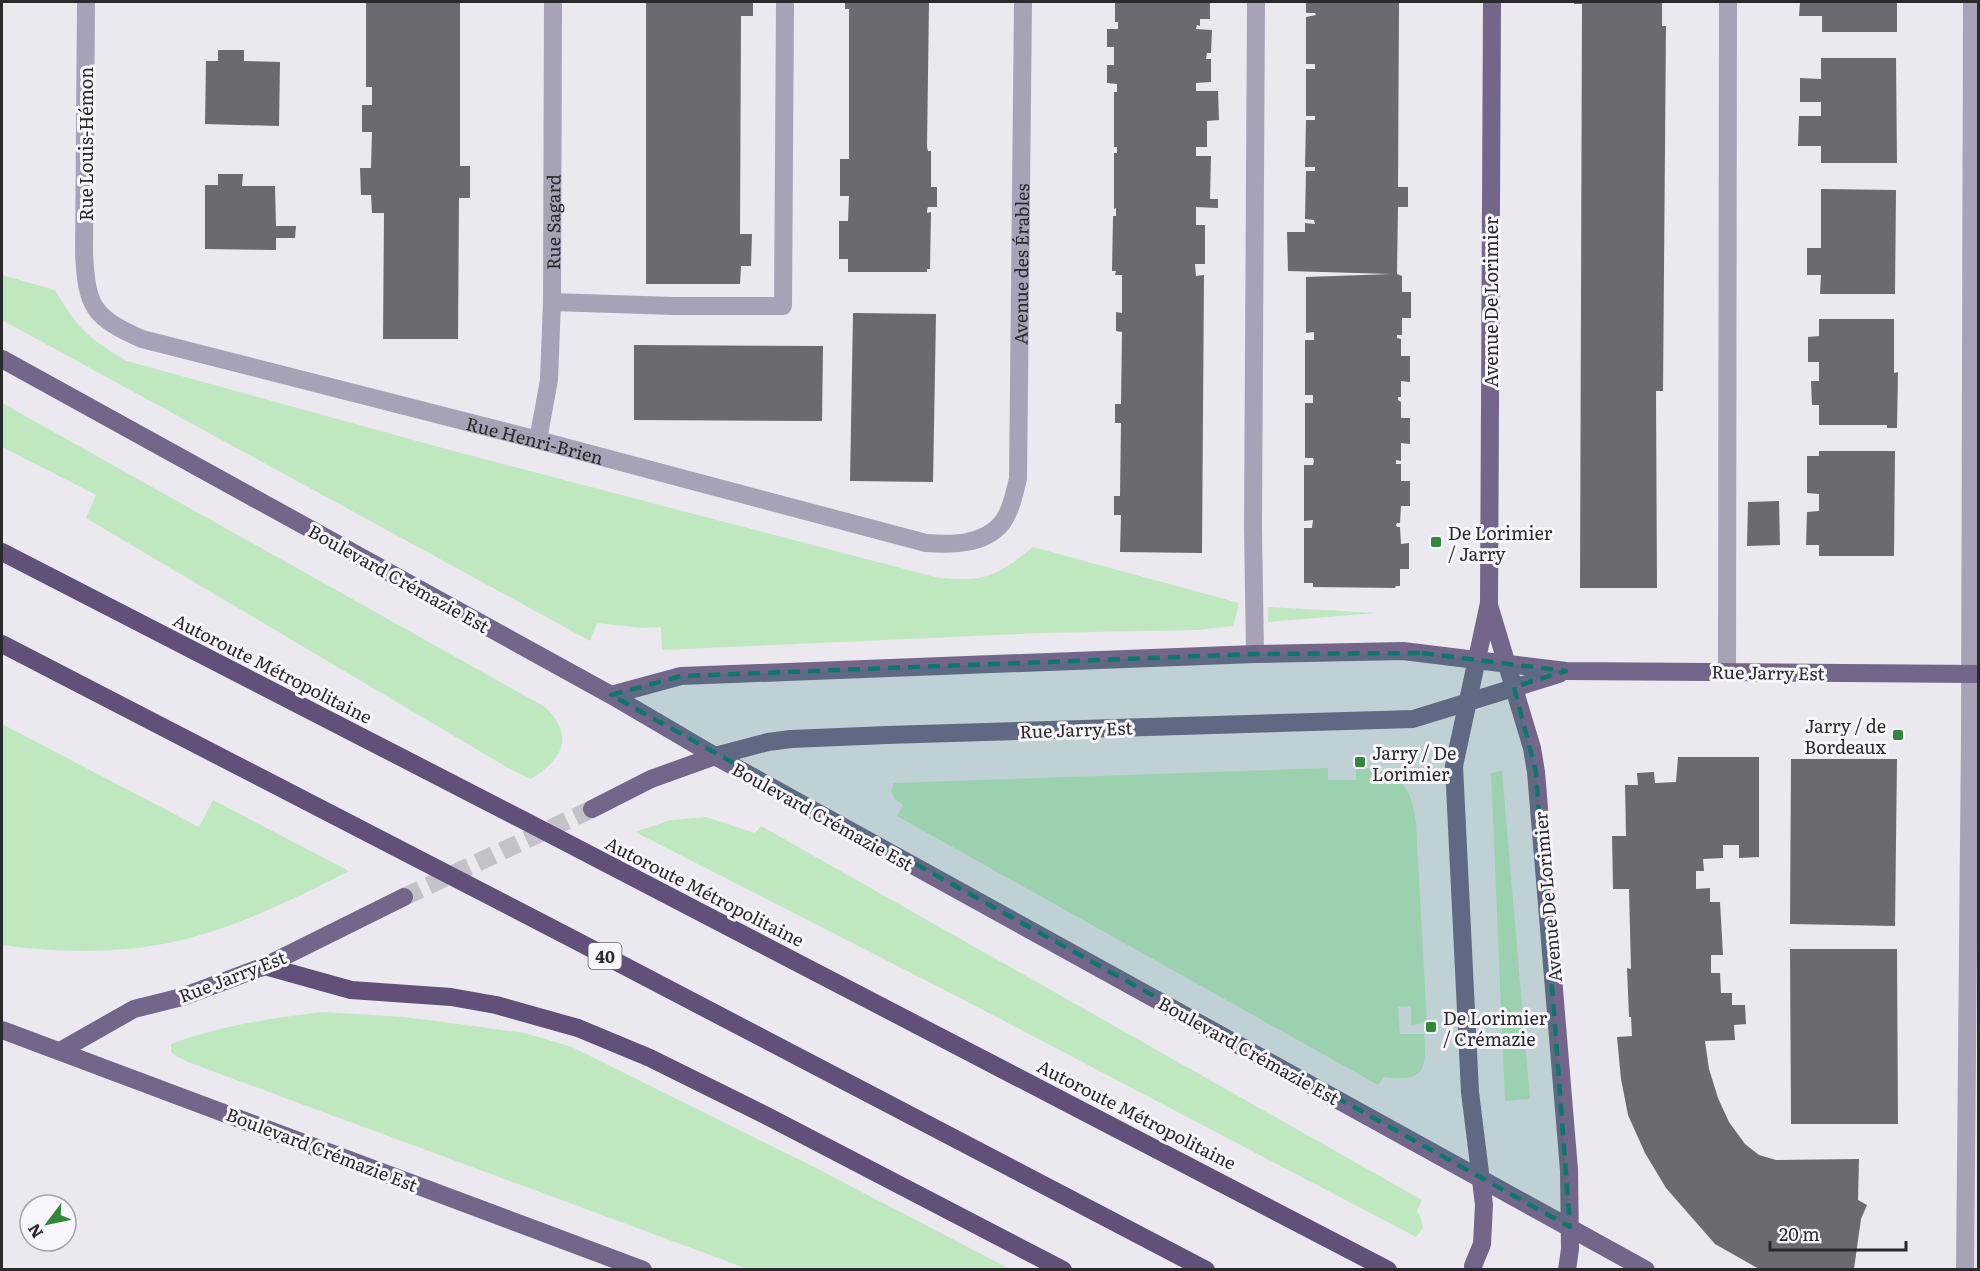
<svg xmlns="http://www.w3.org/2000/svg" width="1980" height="1271" font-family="Literata,serif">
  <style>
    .green { fill: #c0e8c0 }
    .building { fill: #6c6a70 }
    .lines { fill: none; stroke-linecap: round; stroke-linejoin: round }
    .major-tunnel { stroke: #c4c2c8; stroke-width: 18; stroke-dasharray: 18 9; stroke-linecap: butt }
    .minor { stroke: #a9a2b6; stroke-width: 18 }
    .major { stroke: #74668a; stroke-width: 18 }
    .highway { stroke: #615079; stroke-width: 18 }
    .marked { fill: #0f766e; fill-opacity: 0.2; stroke: #0f766e; stroke-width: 4.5; stroke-dasharray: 12 8; stroke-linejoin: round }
    .poi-dot { fill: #308838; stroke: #f8f5fc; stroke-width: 2 }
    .labels { text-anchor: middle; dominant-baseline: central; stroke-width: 6; stroke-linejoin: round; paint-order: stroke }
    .shield { fill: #f8f5fc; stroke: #68666a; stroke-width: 1.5 }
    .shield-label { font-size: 16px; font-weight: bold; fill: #2a292c }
    .street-label { font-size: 18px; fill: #2a292c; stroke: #f8f5fc }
    .poi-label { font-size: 18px; fill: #2a292c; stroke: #f8f5fc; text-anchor: start }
  </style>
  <rect width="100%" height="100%" fill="#ebe8ef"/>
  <path class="green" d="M 2,275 L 55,290 C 78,329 88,338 127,361 L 457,452 L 935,577 C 983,583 996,577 1033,547 L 1239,603 L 1233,626 L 1198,630 L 1043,633 L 662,650 L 661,627 L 642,628 L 597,623 L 590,641 L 2,320 Z
    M 2,403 L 545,707 C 575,736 563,759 531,779 L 508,768 L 86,518 L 96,495 L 2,447 Z
    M 1268,607 L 1376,613 L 1268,622 Z
    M 2,724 L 199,827 L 213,800 L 349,871 C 300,896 250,921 197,936 C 137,954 64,954 2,945 Z
    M 1356,767 C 1397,770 1412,783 1416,824 L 1427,1023 L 1411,1025 L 1411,1006 L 1398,1007 L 1400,1034 L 1424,1034 C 1427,1069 1425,1083 1384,1077 L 1378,1085 L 897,816 L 903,805 L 895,799 L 891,791 L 894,783 L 1328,768 L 1328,780 L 1356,780 Z
    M 1502,771 L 1530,1099 L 1505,1101 L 1491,773 Z
    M 706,817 L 755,833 L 761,826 L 1422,1200 L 1417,1211 L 1421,1218 L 1423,1228 L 1416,1237 L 964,1000 L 635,832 L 671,820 Z
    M 323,1012 L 405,1017 L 525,1033 L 572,1047 L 814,1167 L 1010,1269 L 748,1269 L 188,1062 L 176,1056 L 171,1052 L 171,1044 C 220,1026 271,1018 323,1012 Z"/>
  <path class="building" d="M 366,2 L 460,2 L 460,166 L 470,166 L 470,198 L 459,198 L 458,339 L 383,339 L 384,213 L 372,213 L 371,195 L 361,195 L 360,168 L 371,168 L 372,132 L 362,132 L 362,105 L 372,105 L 372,87 L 366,87 Z
    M 646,2 L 753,2 L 753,16 L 741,16 L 740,234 L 752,234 L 751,266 L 741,266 L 740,284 L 646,284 Z
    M 845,2 L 929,2 L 927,147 L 928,151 L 931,151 L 931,187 L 937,187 L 937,207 L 928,207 L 927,210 L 927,213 L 931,212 L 930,269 L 927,269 L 927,272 L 848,272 L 848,259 L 839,259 L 839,221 L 848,221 L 849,196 L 840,196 L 840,159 L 849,159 L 849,9 L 845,9 Z
    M 1115,2 L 1210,2 L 1210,19 L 1200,19 L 1200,26 L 1197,25 L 1196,29 L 1212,30 L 1211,53 L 1207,53 L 1206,59 L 1211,59 L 1211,82 L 1196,83 L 1196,91 L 1218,91 L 1219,120 L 1207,121 L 1207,147 L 1196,147 L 1196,156 L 1211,156 L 1210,199 L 1218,199 L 1218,208 L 1196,207 L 1196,225 L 1205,225 L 1205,264 L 1195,264 L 1196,276 L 1204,275 L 1202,553 L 1120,552 L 1121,515 L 1114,515 L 1114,496 L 1120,496 L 1121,423 L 1115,423 L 1115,404 L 1121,404 L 1122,332 L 1116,331 L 1116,312 L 1122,313 L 1122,275 L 1115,275 L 1116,271 L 1112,271 L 1113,216 L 1116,216 L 1116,208 L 1114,209 L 1114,153 L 1117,153 L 1117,147 L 1114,147 L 1114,92 L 1117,92 L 1117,84 L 1107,83 L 1107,65 L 1114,65 L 1114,47 L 1107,47 L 1107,29 L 1118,29 L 1118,22 L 1115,22 Z
    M 1306,2 L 1399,2 L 1398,187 L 1408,187 L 1408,207 L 1398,207 L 1397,274 L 1402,276 L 1402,292 L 1411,292 L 1411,318 L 1402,318 L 1402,335 L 1397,335 L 1397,338 L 1401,339 L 1401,356 L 1410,356 L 1410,382 L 1401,381 L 1401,397 L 1398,397 L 1398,400 L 1401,402 L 1401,418 L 1410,418 L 1410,444 L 1401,443 L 1401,461 L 1396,460 L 1396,464 L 1401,464 L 1401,481 L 1410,481 L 1410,506 L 1401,506 L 1400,523 L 1397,523 L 1396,525 L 1397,527 L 1400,527 L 1401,544 L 1409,543 L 1409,569 L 1400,569 L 1400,586 L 1396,586 L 1395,588 L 1313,587 L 1313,583 L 1304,583 L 1304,528 L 1312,528 L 1313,520 L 1304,521 L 1304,465 L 1313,465 L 1314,461 L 1313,458 L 1305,458 L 1305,403 L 1313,403 L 1313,395 L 1305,395 L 1305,340 L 1314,340 L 1314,332 L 1306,333 L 1306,277 L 1391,274 L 1288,271 L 1287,232 L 1305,232 L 1305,223 L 1315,224 L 1314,220 L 1305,219 L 1306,171 L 1315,171 L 1315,167 L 1305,167 L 1306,120 L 1315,120 L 1315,116 L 1306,116 L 1306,69 L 1315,69 L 1315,64 L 1306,64 L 1306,17 L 1316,15 L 1315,13 L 1306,13 Z
    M 1574,2 L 1662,2 L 1662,26 L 1666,26 L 1663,391 L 1656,391 L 1657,588 L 1580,588 L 1582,4 L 1574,4 Z
    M 1800,2 L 1897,2 L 1897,32 L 1822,32 L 1822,16 L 1799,16 Z
    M 218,50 L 244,50 L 244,61 L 280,62 L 279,126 L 205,124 L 206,61 L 218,61 Z
    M 1821,58 L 1896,58 L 1897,163 L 1821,163 L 1821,146 L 1798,146 L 1799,116 L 1821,116 L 1821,102 L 1800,102 L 1800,78 L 1821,79 Z
    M 218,174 L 243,174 L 242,186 L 275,186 L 276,226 L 296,226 L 295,238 L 276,238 L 276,250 L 205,249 L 205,185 L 218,185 Z
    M 1821,189 L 1896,190 L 1895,294 L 1820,294 L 1821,275 L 1807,275 L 1807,248 L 1821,248 Z
    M 853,313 L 936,314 L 933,482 L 850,481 Z
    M 1819,319 L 1894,319 L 1894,373 L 1898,372 L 1897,428 L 1887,428 L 1887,425 L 1819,425 L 1819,405 L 1812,405 L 1811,381 L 1819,381 L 1819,362 L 1808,362 L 1808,337 L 1819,336 Z
    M 634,345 L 823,346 L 822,421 L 634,420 Z
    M 1819,451 L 1895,451 L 1894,556 L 1819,556 L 1819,545 L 1806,545 L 1807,512 L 1819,511 L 1819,494 L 1807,493 L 1807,456 L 1819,456 Z
    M 1779,501 L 1780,545 L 1747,546 L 1748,502 Z
    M 1678,757 L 1759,757 L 1759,857 L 1739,858 L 1739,845 L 1723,845 L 1723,858 L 1703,859 L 1704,871 L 1696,871 L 1696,889 L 1710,888 L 1710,902 L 1720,902 L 1723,955 L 1711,955 L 1711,973 L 1720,973 L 1721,993 L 1732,993 L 1732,1005 L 1745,1005 L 1746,1024 L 1734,1025 L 1735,1040 L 1705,1041 L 1709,1069 L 1718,1098 L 1729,1122 L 1745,1144 L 1759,1155 L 1776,1160 L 1859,1159 L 1858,1200 L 1867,1205 L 1861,1219 L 1854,1269 L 1759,1269 L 1715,1244 L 1666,1188 L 1645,1153 L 1628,1115 L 1621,1079 L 1617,1037 L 1632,1036 L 1631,1017 L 1629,1017 L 1627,968 L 1631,969 L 1629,889 L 1613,889 L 1612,836 L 1626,836 L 1625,785 L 1638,785 L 1637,773 L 1654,772 L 1655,783 L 1676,782 Z
    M 1791,759 L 1897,759 L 1895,926 L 1790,924 Z
    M 1790,949 L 1897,949 L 1898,1124 L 1791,1124 Z"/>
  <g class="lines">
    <path class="major-tunnel" d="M 404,897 L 592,809"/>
    <g class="minor">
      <path id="s1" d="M 86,2 L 84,254 C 87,306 92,317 142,339 L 538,440 L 926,543 C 951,545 984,545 1002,523 C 1011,511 1014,494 1018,479 L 1023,2"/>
      <path d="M 552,302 L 674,306 L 783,306 L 785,2"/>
      <path id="s2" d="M 538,440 L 549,380 L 552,302 L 553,2"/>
      <path d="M 1255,654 L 1253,528 L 1256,2"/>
      <path d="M 1727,672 L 1728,2"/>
      <path d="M 1965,1270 L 1970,734 L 1972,2"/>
    </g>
    <path class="major" d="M 2,359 L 611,695 L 715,756 L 1646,1270
      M 1489,605 L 1532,748 L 1536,772 L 1569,1170 L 1570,1249 L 1567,1270
      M 611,695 L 681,676 L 1255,654 L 1403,651 L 1566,671 L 1978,674
      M 592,809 L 651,779 L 715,756 L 768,742 L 791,739 L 887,735 L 1413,719 L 1559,674
      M 2,1030 L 643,1270
      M 60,1051 L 134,1009 L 182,997 L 265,966 L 404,897
      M 1473,1266 L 1482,1244 L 1484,1205 L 1470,1092 L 1454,766 L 1489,603 L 1492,2"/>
    <path class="highway" d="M 2,552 L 525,821 L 1388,1270
      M 2,644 L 571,938 L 1206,1270
      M 265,966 L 351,990 L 451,997 L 496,1005 L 578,1028 L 650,1058 L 765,1115 L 1063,1270"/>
  </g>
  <path class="marked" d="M 1422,653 L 1566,671 L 1514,687 L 1536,772 L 1570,1227 L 611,695 L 681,676 L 1255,654 Z"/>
  <g class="poi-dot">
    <rect x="1430" y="536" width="12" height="12" rx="3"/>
    <rect x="1892" y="729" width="12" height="12" rx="3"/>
    <rect x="1354" y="756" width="12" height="12" rx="3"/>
    <rect x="1425" y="1021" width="12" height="12" rx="3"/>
  </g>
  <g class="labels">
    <rect class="shield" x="588.5" y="943" width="33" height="26" rx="4.5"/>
    <g class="shield-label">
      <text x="605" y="956">40</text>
    </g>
    <g class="street-label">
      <text transform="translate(85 144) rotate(-90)">Rue Louis-Hémon</text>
      <text stroke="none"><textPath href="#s2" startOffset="219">Rue Sagard</textPath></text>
      <text stroke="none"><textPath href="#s1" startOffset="1518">Avenue des Érables</textPath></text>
      <text transform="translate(1490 302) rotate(-90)">Avenue De Lorimier</text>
      <text stroke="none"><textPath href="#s1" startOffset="770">Rue Henri-Brien</textPath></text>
      <text transform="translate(399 578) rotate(29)">Boulevard Crémazie Est</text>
      <text transform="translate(273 668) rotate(27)">Autoroute Métropolitaine</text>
      <text transform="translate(1768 672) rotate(1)">Rue Jarry Est</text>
      <text transform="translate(1076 729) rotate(-2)">Rue Jarry Est</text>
      <text transform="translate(823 816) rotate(29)">Boulevard Crémazie Est</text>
      <text transform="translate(705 891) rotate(27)">Autoroute Métropolitaine</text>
      <text transform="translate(1547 897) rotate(-95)">Avenue De Lorimier</text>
      <text transform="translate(232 976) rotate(-21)">Rue Jarry Est</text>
      <text transform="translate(1249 1050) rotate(29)">Boulevard Crémazie Est</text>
      <text transform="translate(1137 1114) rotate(27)">Autoroute Métropolitaine</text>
      <text transform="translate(322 1149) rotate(21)">Boulevard Crémazie Est</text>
    </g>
    <g class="poi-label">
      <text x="1448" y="532">De Lorimier<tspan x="1448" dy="21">/ Jarry</tspan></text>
      <text x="1886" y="725" text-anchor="end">Jarry / de<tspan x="1886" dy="21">Bordeaux</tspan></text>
      <text x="1372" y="752">Jarry / De<tspan x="1372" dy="21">Lorimier</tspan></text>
      <text x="1443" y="1017">De Lorimier<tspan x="1443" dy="21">/ Crémazie</tspan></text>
    </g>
  </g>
  <rect width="1980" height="1271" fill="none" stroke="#2a292c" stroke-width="6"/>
  <g transform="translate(48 1223) rotate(238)"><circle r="28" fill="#f8f5fc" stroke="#a6a3a9" stroke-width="1.5"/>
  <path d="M0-4.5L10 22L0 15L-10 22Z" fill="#308838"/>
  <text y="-9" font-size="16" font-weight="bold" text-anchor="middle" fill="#2a292c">N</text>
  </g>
  <path d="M1770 1241v9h136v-9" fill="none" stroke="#2a292c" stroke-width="3"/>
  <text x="1779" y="1241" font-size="18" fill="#2a292c" stroke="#f8f5fc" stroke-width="4.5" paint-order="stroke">20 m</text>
</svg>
